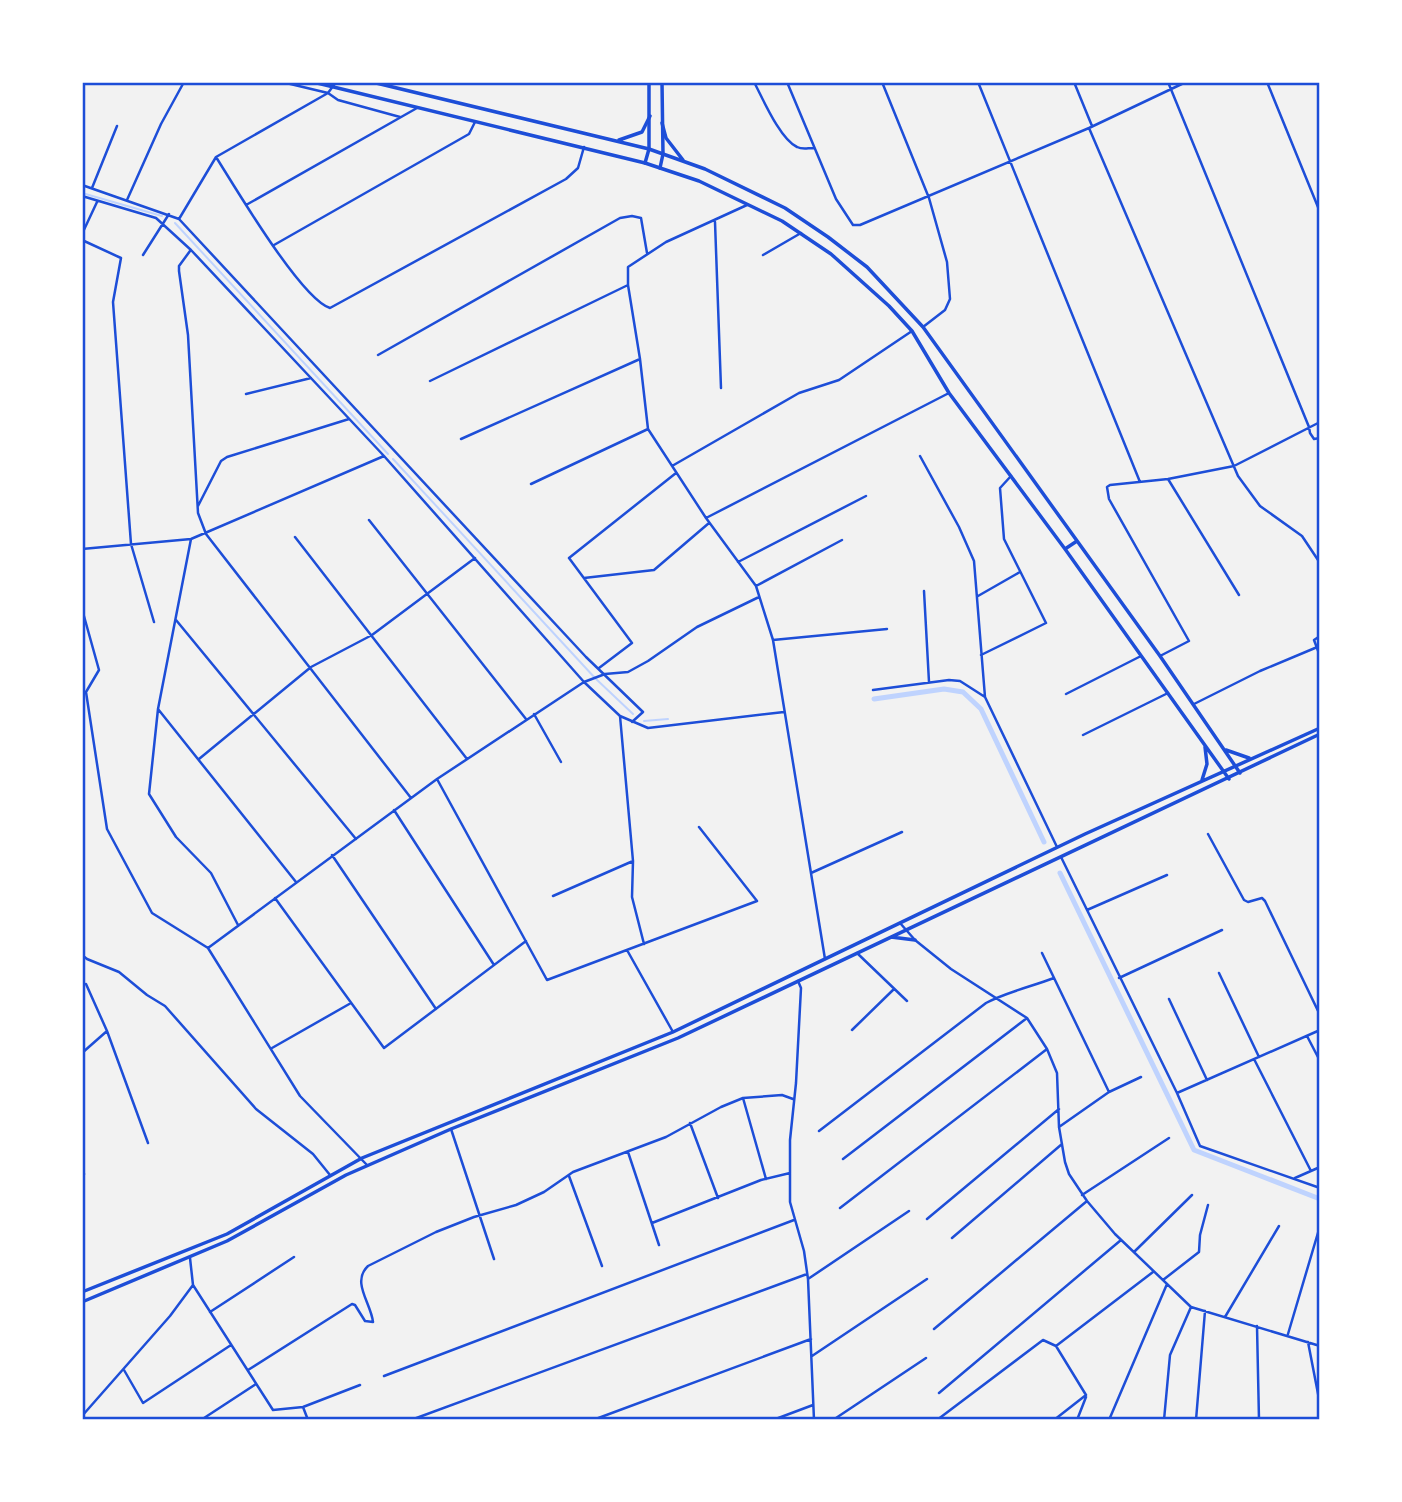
<svg xmlns="http://www.w3.org/2000/svg" width="1402" height="1502" font-family="'PT Sans Narrow',sans-serif">
  <style>
    .lines { fill: none; stroke-linecap: round; stroke-linejoin: round }
    .stream { stroke: #bfd3fe; stroke-width: 2 }
    .canal { stroke: #bfd3fe; stroke-width: 5 }
    .minor { stroke: #1d4ed8; stroke-width: 2.5 }
    .secondary { stroke: #1d4ed8; stroke-width: 3.5 }
    .primary { stroke: #1d4ed8; stroke-width: 3.5 }
    .neatline { fill: none; stroke: #1d4ed8; stroke-width: 2.5 }
  </style>
  <rect width="100%" height="100%" fill="#f2f2f2"/>
  <g class="lines">
    <path class="stream" d="M 82,193 L 162,216
      M 175,223 L 388,454
      M 393,459 L 595,678 L 633,714
      M 644,721 L 668,719"/>
    <path class="canal" d="M 874,699 L 944,689 L 963,692 L 981,709 L 1044,842
      M 1060,873 L 1194,1150 L 1320,1199"/>
    <path class="minor" d="M 282,82 L 328,93 L 338,100 L 400,117
      M 754,82 C 763,99 780,139 797,147 C 803,150 807,148 814,148
      M 787,82 L 836,199 L 853,225 L 860,225 L 1089,128 L 1186,82
      M 882,82 L 929,198 L 947,262 L 950,299 L 945,310 L 923,327
      M 978,82 L 1140,482
      M 1074,82 L 1092,126
      M 1168,82 L 1309,427 L 1310,433 L 1314,439 L 1320,438
      M 1267,82 L 1320,212
      M 1089,128 L 1238,476 L 1260,506 L 1302,536 L 1320,563
      M 216,157 C 235,187 301,299 330,308 L 566,179 L 578,168 L 584,147
      M 82,185 L 179,219 L 586,657 L 643,712 L 632,722
      M 92,188 L 117,126
      M 82,196 L 156,218 L 191,250 L 384,456 L 584,682 L 620,716 L 633,861 L 632,897 L 644,944
      M 127,200 L 161,124 L 184,82
      M 246,205 L 417,108
      M 747,205 L 666,242 L 628,267 L 628,285 L 640,359 L 648,429 L 706,518 L 756,586 L 773,640 L 825,959
      M 179,219 L 216,157 L 328,93 L 336,82
      M 715,222 L 721,388
      M 82,234 L 97,202
      M 82,240 L 121,258 L 113,302 L 131,544 L 154,622
      M 274,245 L 469,134 L 475,122
      M 190,251 L 179,266 L 179,271 L 188,335 L 198,513 L 206,534 L 411,798
      M 143,255 L 169,214
      M 763,255 L 801,233
      M 378,355 L 620,218 L 632,216 L 641,218 L 647,253
      M 430,381 L 628,285
      M 246,394 L 311,378
      M 461,439 L 640,359
      M 920,456 L 959,527 L 974,561 L 985,697
      M 672,466 L 799,393 L 839,380 L 912,331
      M 1168,479 L 1239,595
      M 531,484 L 648,429
      M 198,506 L 221,461 L 227,457 L 349,419
      M 706,518 L 949,393
      M 369,520 L 526,719
      M 295,537 L 467,759
      M 191,539 L 158,709 L 149,794 L 176,837 L 211,873 L 238,925
      M 82,549 L 191,539 L 384,456
      M 738,562 L 866,496
      M 584,578 L 654,570 L 709,523
      M 756,586 L 842,540
      M 924,591 L 929,682
      M 978,596 L 1020,572
      M 82,609 L 99,670 L 86,692 L 107,829 L 152,913 L 208,948 L 300,1096 L 367,1165
      M 176,620 L 356,839
      M 1320,636 L 1314,640 L 1320,656
      M 773,640 L 887,629
      M 981,655 L 1046,623 L 1004,539 L 1000,488 L 1011,476
      M 1160,656 L 1189,641 L 1109,499 L 1107,487 L 1110,485 L 1168,479 L 1234,466 L 1320,422
      M 599,668 L 632,643 L 569,558 L 676,473
      M 873,690 L 949,680 L 960,681 L 985,697 L 1057,847
      M 1066,694 L 1141,656
      M 1194,704 L 1260,671 L 1315,648
      M 158,709 L 296,882
      M 534,714 L 561,762
      M 620,716 L 648,728 L 784,712
      M 1083,735 L 1168,693
      M 199,759 L 311,667 L 372,635 L 475,558
      M 437,779 L 547,980 L 757,901 L 699,827
      M 394,810 L 494,965
      M 1208,834 L 1244,900 L 1248,902 L 1262,898 L 1265,901 L 1320,1015
      M 332,855 L 436,1009
      M 1061,857 L 1177,1093 L 1200,1146 L 1320,1188
      M 811,873 L 902,832
      M 553,896 L 633,861
      M 275,898 L 384,1048 L 526,941
      M 1087,910 L 1167,875
      M 900,923 L 915,940 L 951,969 L 1027,1018 L 1047,1049 L 1057,1073 L 1059,1127 L 1065,1162 L 1069,1174 L 1087,1201 L 1115,1234 L 1191,1307 L 1320,1346
      M 208,948 L 437,779 L 584,682 L 605,674 L 628,672 L 648,661 L 697,627 L 759,597
      M 627,950 L 673,1032
      M 857,953 L 907,1001
      M 1042,953 L 1109,1092
      M 82,955 L 87,959 L 119,972 L 147,995 L 165,1006 L 256,1109 L 313,1154 L 330,1175
      M 1219,973 L 1259,1057
      M 1119,978 L 1222,930
      M 798,981 L 801,988 L 796,1083 L 790,1140 L 790,1202 L 804,1251 L 808,1279 L 814,1420
      M 86,984 L 107,1031 L 148,1143
      M 1169,999 L 1207,1080
      M 852,1030 L 894,989
      M 1307,1036 L 1320,1061
      M 272,1048 L 351,1003
      M 82,1053 L 107,1031
      M 1254,1059 L 1311,1171
      M 1177,1093 L 1320,1030
      M 743,1098 L 766,1179
      M 690,1123 L 718,1198
      M 1059,1127 L 1109,1092 L 1141,1077
      M 451,1129 L 494,1259
      M 819,1131 L 986,1003 C 1004,993 1033,986 1054,978
      M 628,1152 L 659,1245
      M 843,1159 L 1027,1018
      M 82,1169 L 84,1174
      M 569,1176 L 602,1266
      M 1295,1178 L 1320,1167
      M 1082,1195 L 1169,1138
      M 840,1208 L 1047,1049
      M 927,1219 L 1059,1109
      M 652,1223 L 761,1180 L 790,1173
      M 952,1238 L 1062,1144
      M 1134,1252 L 1192,1195
      M 808,1279 L 909,1211
      M 1163,1280 L 1199,1252 L 1200,1235 L 1208,1205
      M 193,1285 L 273,1410 L 303,1407 L 360,1385
      M 210,1312 L 294,1257
      M 1225,1317 L 1279,1226
      M 1257,1326 L 1259,1420
      M 934,1329 L 1087,1201
      M 1288,1334 L 1320,1226
      M 1308,1342 L 1320,1404
      M 812,1356 L 927,1279
      M 124,1370 L 143,1403 L 231,1345
      M 248,1370 L 352,1304 L 355,1305 L 365,1321 L 373,1322 C 371,1303 351,1282 368,1266 L 436,1232 L 474,1217 L 516,1205 L 544,1192 L 573,1172 L 666,1137 L 721,1107 L 743,1098 L 782,1095 L 793,1099
      M 384,1376 L 794,1220
      M 939,1393 L 1121,1240
      M 303,1407 L 308,1420
      M 82,1416 L 170,1316 L 193,1285 L 190,1258
      M 82,1419 L 83,1420
      M 201,1420 L 256,1384
      M 411,1420 L 807,1274
      M 593,1420 L 811,1339
      M 773,1420 L 813,1405
      M 833,1420 L 926,1358
      M 937,1420 L 1043,1340 L 1056,1346 L 1153,1272
      M 1054,1420 L 1086,1395 L 1056,1346
      M 1077,1420 L 1086,1397
      M 1109,1420 L 1167,1284
      M 1164,1420 L 1170,1355 L 1191,1307
      M 1196,1420 L 1205,1311"/>
    <path class="secondary" d="M 645,163 L 649,149 L 649,82
      M 660,168 L 663,154 L 662,82"/>
    <path class="primary" d="M 313,82 L 645,163 L 699,181 L 782,221 L 831,254 L 889,306 L 912,331 L 949,393 L 1065,549 L 1229,779
      M 372,82 L 649,149 L 705,169 L 785,208 L 828,237 L 867,267 L 923,327 L 1160,656 L 1240,773
      M 662,123 L 666,138 L 683,160
      M 619,140 L 642,132 L 650,116
      M 1065,549 L 1077,541
      M 1226,750 L 1249,758
      M 1202,780 L 1207,764 L 1205,747
      M 891,937 L 915,940
      M 82,1292 L 227,1234 L 362,1158 L 673,1032 L 1085,834 L 1320,728
      M 82,1302 L 227,1241 L 346,1175 L 451,1129 L 678,1038 L 1320,734"/>
  </g>
  <rect width="1402" height="1502" fill="none" stroke="#ffffff" stroke-width="168"/>
  <rect x="84" y="84" width="1234" height="1334" class="neatline"/>
</svg>
